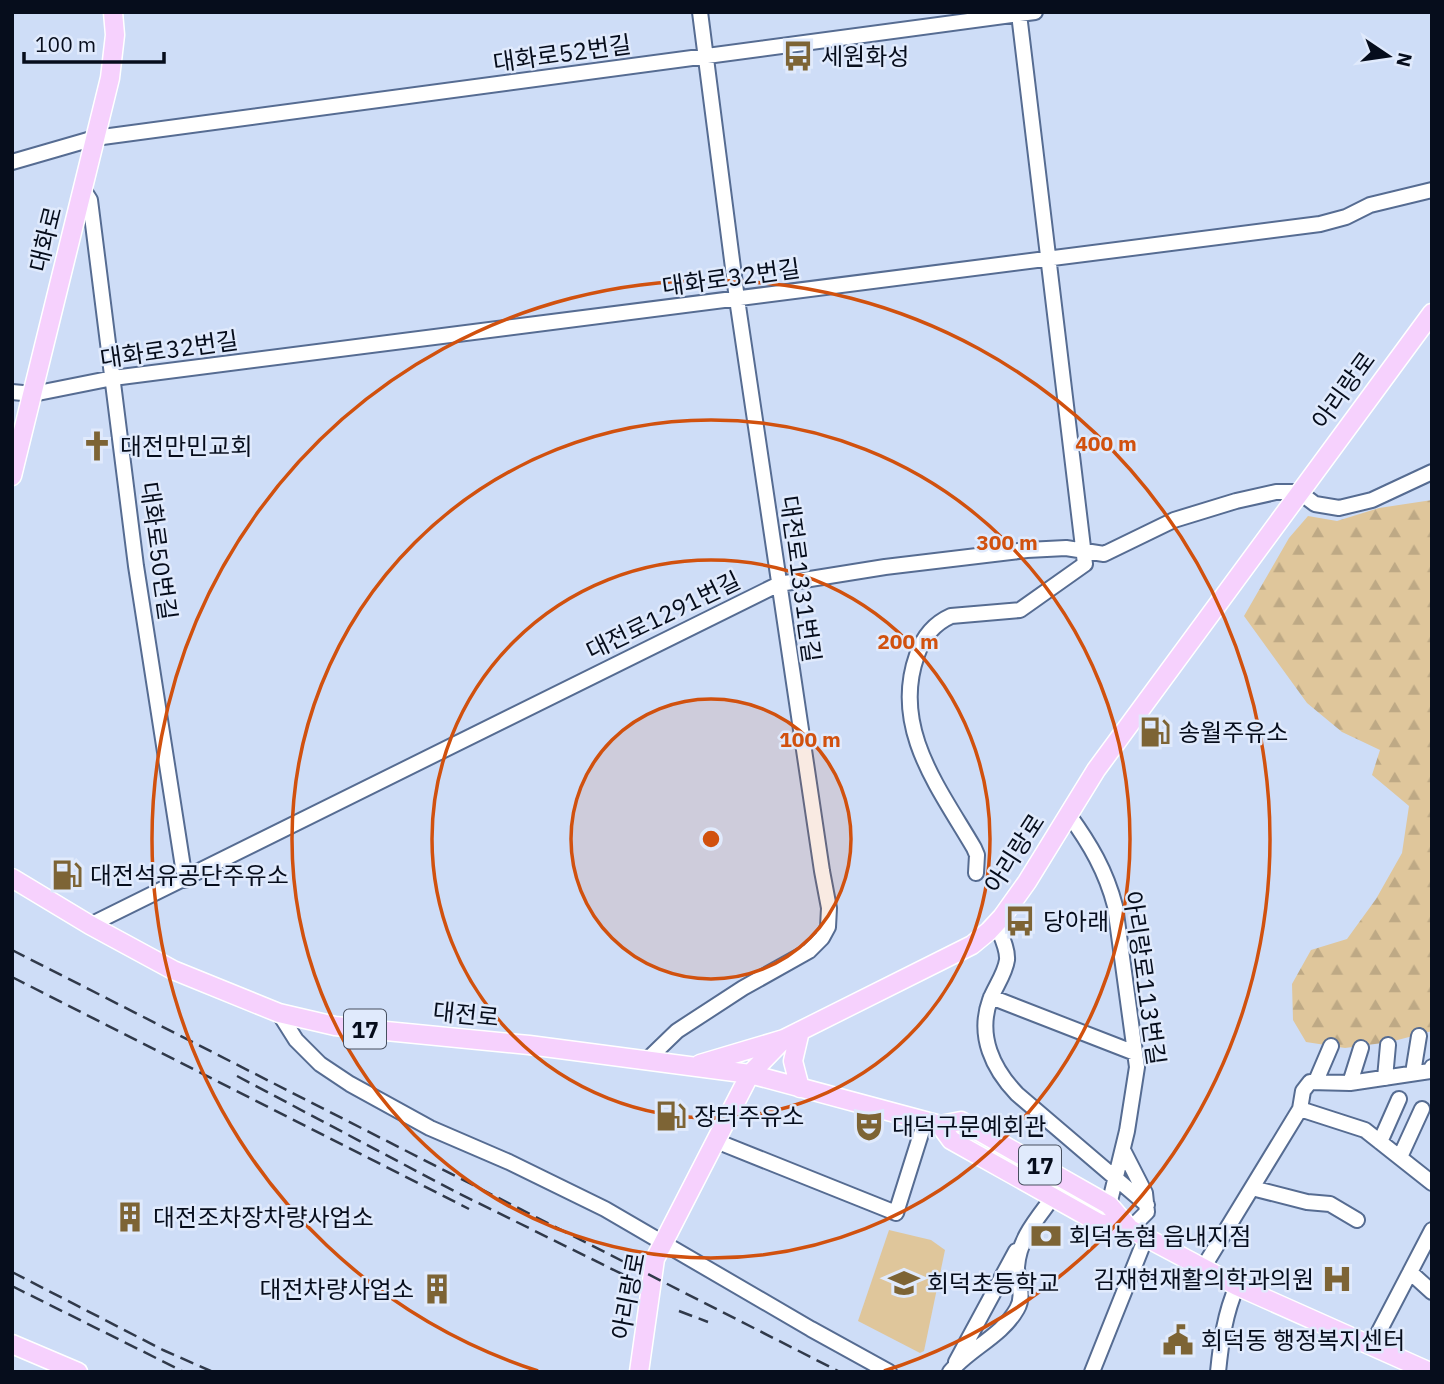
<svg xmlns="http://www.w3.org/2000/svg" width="1444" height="1384" font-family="'IBM Plex Sans','Noto Sans KR',sans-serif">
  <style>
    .forest { fill: url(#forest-firs) }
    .pitch { fill: #dfc69b }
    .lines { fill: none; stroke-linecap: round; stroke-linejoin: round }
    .minor-casing { stroke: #566c92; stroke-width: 18 }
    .major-casing { stroke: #fff; stroke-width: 21 }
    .minor { stroke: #fff; stroke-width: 14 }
    .major { stroke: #f6d1fd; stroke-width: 18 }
    .rail { stroke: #30394a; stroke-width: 2.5; stroke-dasharray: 14 7; stroke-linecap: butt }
    .ring { fill: none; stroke: #d1510e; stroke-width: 3.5 }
    .labels { text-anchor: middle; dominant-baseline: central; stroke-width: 5; stroke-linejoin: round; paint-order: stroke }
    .shield { fill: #e0eafc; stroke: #474f5f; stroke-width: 2 }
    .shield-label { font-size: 23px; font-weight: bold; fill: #060d1c }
    .street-label { font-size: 24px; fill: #060d1c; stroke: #e0eafc }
    .poi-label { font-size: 24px; fill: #060d1c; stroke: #e0eafc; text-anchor: start }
    .centre { fill: #d1510e; stroke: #e0eafc; stroke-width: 3.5 }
    .ring-label { font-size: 21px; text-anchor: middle; font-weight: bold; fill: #d1510e; stroke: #e0eafc; stroke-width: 5; stroke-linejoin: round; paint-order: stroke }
  </style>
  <defs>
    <pattern id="forest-firs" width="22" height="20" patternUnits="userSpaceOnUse" patternTransform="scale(1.75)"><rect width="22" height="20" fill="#dfc69b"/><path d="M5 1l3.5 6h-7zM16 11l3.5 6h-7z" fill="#bea985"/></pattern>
  </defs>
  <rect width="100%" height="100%" fill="#ceddf7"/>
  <path class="forest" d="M 1432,500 L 1432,1031 L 1390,1042 L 1345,1048 L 1306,1042 L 1293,1020 L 1292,984 L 1311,950 L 1347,939 L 1376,899 L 1402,853 L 1409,806 L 1372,775 L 1380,750 L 1342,732 L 1307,703 L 1244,616 L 1289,538 L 1308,516 L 1337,521 L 1379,508 Z"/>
  <path class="pitch" d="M 889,1230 L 931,1240 L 945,1250 L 924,1351 L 920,1353 L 858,1321 Z"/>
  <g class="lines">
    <g class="minor-casing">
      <path id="minor" d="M 12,162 L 95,138 L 1035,12
        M 83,189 L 90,200 L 136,566 L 185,880
        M 12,392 L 33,394 L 113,378 L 1320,224 L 1346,217 L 1370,205 L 1432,190
        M 1069,815 C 1090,844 1106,871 1115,906 L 1137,1067 L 1127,1131 L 1109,1205
        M 976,873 L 977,855 L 974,848 C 939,788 891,728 917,655 C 923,637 933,624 951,616 L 1020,610 L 1085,564 L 1019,14
        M 996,923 C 1000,934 1008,948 1007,960 C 1005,974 995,987 990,1000 C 977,1036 993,1069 1017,1094 L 1147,1205
        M 90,925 L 779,584 L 885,567 L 1027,550 L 1066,548 L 1104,554 L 1174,520 L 1236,501 L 1276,492 L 1299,492 L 1315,504 L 1339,508 L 1372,500 L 1432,472
        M 991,997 L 1135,1053
        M 279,1013 L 296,1040 L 320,1064 L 350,1084 L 430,1128 L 509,1162 L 605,1209 L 811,1329 L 889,1372
        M 647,1060 L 677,1031 L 743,988 L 809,951 L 822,938 L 828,927 L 829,908 L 822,871 L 737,299 L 700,12
        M 1413,1073 L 1419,1036
        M 1385,1078 L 1388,1045
        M 1316,1081 L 1331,1046
        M 1350,1083 L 1361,1048
        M 1300,1109 L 1303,1091 L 1310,1082 L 1350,1083 L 1430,1071 L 1432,1067
        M 716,1141 L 896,1213 L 925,1121
        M 1380,1142 L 1399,1099
        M 1123,1150 L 1145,1193 L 1147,1212 L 1130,1229
        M 1400,1157 L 1422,1109
        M 1252,1188 L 1307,1202 L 1330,1204 L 1357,1220
        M 1203,1268 L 1300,1109 L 1365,1130 L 1432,1183
        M 1410,1272 L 1432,1292
        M 1372,1345 L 1432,1230
        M 956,1362 L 1016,1251
        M 950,1372 C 969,1349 1002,1336 1017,1309 C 1025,1295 1017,1282 1017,1267 C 1019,1238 1037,1219 1053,1197
        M 1092,1372 L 1146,1237
        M 1218,1372 C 1221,1342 1225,1313 1237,1286"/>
    </g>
    <g class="major-casing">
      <path id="major" d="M 12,476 L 110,78 L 115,35 L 113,12
        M 12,878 L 90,925 L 173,970 L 279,1013 L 335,1026 L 529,1045 L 750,1074 L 940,1125 L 961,1121 L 1109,1205 L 1130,1229
        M 800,1031 L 793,1061 L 800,1088
        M 700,1064 L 784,1039
        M 940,1125 L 951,1140 L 1099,1223 L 1130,1229 L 1237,1286 L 1430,1372
        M 12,1344 L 78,1372
        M 639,1372 L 655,1259 L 750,1074 L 784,1039 L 972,945 L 989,931 L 1002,917 L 1027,882 L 1096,770 L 1432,313"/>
    </g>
    <use href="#minor" class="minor"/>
    <use href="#major" class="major"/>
    <path class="rail" d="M 12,950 L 840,1372
      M 12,977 L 469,1209
      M 237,1076 L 454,1191 L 626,1276
      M 12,1272 L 163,1350 L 213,1372
      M 12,1286 L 184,1372
      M 679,1311 L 708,1322"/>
  </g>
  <circle cx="711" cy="839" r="140" fill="#d1510e" fill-opacity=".12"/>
  <g class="ring">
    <circle cx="711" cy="839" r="140"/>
    <circle cx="711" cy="839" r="279"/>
    <circle cx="711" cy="839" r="419"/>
    <path d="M538 1371A559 559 0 1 1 884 1371"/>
  </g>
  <defs>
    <g id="bus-bare" transform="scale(2.415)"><path d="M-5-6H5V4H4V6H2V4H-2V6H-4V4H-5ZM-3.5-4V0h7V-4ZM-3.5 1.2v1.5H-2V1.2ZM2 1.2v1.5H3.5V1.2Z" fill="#7d6435" stroke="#e0eafc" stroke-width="2.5" paint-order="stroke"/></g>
    <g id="church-bare" transform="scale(2.415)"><path d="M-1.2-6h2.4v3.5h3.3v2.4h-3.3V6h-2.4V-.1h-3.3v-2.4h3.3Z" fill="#7d6435" stroke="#e0eafc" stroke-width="2.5" paint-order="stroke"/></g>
    <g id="fuel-bare" transform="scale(2.415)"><path d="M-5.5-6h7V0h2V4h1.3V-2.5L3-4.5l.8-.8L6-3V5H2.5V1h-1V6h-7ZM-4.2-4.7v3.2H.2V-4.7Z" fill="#7d6435" stroke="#e0eafc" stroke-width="2.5" paint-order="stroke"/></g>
    <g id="theatre-bare" transform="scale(2.415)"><path d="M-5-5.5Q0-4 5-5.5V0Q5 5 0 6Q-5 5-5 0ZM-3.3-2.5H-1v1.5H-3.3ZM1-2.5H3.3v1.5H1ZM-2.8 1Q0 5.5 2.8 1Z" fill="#7d6435" stroke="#e0eafc" stroke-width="2.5" paint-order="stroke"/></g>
    <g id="building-bare" transform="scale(2.415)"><path d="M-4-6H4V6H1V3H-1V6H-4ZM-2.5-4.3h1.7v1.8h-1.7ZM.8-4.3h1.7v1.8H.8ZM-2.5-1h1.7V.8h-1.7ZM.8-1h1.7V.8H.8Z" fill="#7d6435" stroke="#e0eafc" stroke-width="2.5" paint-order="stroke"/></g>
    <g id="bank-bare" transform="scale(2.415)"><path d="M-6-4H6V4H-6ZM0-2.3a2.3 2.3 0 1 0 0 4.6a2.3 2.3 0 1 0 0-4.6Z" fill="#7d6435" stroke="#e0eafc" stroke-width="2.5" paint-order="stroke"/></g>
    <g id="hospital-bare" transform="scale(2.415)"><path d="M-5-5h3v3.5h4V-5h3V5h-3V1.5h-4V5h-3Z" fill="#7d6435" stroke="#e0eafc" stroke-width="2.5" paint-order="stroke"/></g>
    <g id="school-bare" transform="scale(2.415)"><path d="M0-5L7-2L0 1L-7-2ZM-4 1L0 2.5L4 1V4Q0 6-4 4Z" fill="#7d6435" stroke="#e0eafc" stroke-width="2.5" paint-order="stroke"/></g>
    <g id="civic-bare" transform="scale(2.415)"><path d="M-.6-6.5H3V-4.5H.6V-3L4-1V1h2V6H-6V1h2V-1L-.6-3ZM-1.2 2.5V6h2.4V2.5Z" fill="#7d6435" stroke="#e0eafc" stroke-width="2.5" paint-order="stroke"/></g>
  </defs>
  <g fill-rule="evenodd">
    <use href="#bus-bare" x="798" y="56"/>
    <use href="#church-bare" x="97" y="446"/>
    <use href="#fuel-bare" x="1155" y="732"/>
    <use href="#fuel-bare" x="67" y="875"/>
    <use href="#bus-bare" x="1020" y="921"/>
    <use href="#fuel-bare" x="671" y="1116"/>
    <use href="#theatre-bare" x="869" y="1126"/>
    <use href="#building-bare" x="130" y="1217"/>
    <use href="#bank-bare" x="1046" y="1236"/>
    <use href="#hospital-bare" x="1337" y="1279"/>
    <use href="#school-bare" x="904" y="1283"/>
    <use href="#building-bare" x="437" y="1289"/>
    <use href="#civic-bare" x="1178" y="1340"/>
  </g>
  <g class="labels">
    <g class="shield">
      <rect x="344" y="1009.5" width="42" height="39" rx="5"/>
      <rect x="1019" y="1145.5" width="42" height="39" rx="5"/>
    </g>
    <g class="shield-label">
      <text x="365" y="1029">17</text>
      <text x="1040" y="1165">17</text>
    </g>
    <g class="street-label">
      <text transform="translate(562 53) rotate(-8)">대화로52번길</text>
      <text transform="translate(45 239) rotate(-76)">대화로</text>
      <text transform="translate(731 277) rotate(-8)">대화로32번길</text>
      <text transform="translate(169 349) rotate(-8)">대화로32번길</text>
      <text transform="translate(1343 390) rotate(-54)">아리랑로</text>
      <text transform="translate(159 551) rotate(82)">대화로50번길</text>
      <text transform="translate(801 579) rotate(82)">대전로1331번길</text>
      <text transform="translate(663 615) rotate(-26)">대전로1291번길</text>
      <text transform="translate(1014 853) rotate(-57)">아리랑로</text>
      <text transform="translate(1145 978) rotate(82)">아리랑로113번길</text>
      <text transform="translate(466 1014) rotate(6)">대전로</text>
      <text transform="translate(628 1296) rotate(-79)">아리랑로</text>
    </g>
    <g class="poi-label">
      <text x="821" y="56">세원화성</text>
      <text x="120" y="446">대전만민교회</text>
      <text x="1178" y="732">송월주유소</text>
      <text x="90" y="875">대전석유공단주유소</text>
      <text x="1043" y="921">당아래</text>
      <text x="694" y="1116">장터주유소</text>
      <text x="892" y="1126">대덕구문예회관</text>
      <text x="153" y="1217">대전조차장차량사업소</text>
      <text x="1069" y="1236">회덕농협 읍내지점</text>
      <text x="1314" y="1279" text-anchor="end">김재현재활의학과의원</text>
      <text x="927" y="1283">회덕초등학교</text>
      <text x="414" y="1289" text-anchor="end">대전차량사업소</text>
      <text x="1201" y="1340">회덕동 행정복지센터</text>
    </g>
  </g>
  <circle cx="711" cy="839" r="10" class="centre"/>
  <g class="ring-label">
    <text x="1106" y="451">400 m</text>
    <text x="1007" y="550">300 m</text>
    <text x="908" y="649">200 m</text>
    <text x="810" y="747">100 m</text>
  </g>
  <rect width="1444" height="1384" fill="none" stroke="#060d1c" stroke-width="28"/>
  <g transform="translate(1388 56) rotate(103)" stroke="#e0eafc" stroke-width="5" paint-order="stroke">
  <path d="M0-5L12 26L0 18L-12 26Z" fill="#060d1c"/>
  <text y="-10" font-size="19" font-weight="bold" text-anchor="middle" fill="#060d1c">N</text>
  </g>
  <path d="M24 52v10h140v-10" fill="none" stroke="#060d1c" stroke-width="3.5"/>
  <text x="35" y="52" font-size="21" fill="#060d1c" stroke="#e0eafc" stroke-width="5" paint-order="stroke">100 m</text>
</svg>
